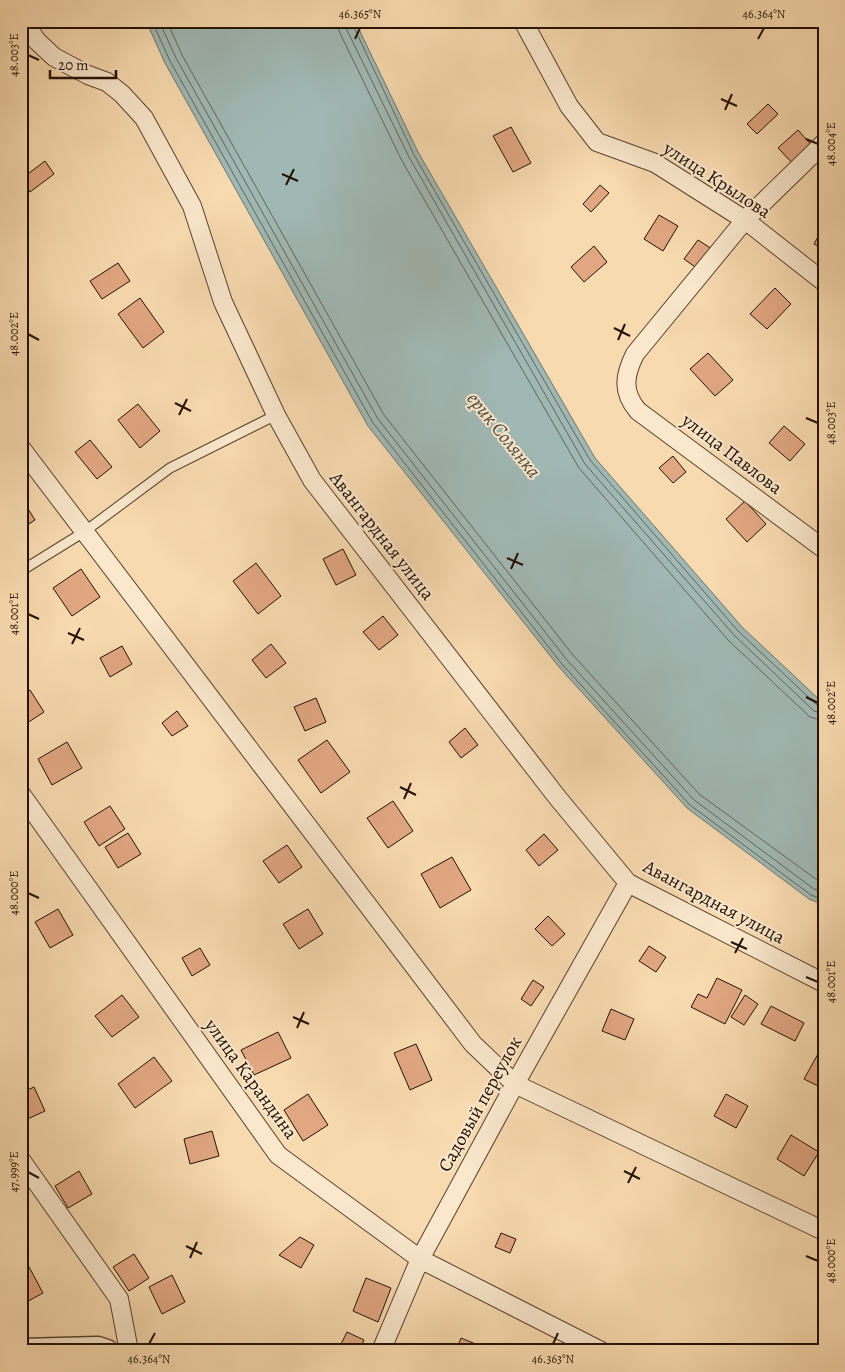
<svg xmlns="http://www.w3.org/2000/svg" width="845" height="1372" font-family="Alegreya,serif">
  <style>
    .water { fill: #a0b8b4; stroke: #6e756c }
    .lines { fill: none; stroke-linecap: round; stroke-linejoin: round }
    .shore { stroke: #62645a; stroke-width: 1 }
    .building { fill: #e1a682; stroke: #241100 }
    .service-casing { stroke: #59432c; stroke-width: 11 }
    .minor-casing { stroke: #59432c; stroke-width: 20 }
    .tertiary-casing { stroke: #59432c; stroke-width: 25 }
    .service { stroke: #fae7cc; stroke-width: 9 }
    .minor { stroke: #fae7cc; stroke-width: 18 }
    .tertiary { stroke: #fae7cc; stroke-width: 22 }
    .ticks { fill: none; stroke: #241100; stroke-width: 2 }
    .labels { text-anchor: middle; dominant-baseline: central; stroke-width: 4; stroke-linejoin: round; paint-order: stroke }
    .street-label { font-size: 19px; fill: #241100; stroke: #fae7cc }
    .water-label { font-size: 20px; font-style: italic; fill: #4f4b3f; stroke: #fae7cc }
    .neatline { fill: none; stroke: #241100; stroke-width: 2 }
    .ticks-label { font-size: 12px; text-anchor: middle; fill: #241100 }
  </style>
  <rect width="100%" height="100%" fill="#f8dab0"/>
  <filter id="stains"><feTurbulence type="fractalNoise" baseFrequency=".004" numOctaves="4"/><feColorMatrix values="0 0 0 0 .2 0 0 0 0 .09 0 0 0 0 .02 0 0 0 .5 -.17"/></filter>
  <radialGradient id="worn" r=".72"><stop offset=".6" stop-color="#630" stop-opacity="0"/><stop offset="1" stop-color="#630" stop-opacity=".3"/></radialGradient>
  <path class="water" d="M 146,21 L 355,21 L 418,152 L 595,458 L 742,627 L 824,704 L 824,905 L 809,899 L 687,808 L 559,667 L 368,426 L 165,63 Z"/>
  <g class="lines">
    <path class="shore" d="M 152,21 L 170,61 L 373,423 L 562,664 L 690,805 L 811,895 L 824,900
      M 159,21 L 176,58 L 378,419 L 567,660 L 694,800 L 814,889 L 824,893
      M 167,21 L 182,55 L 384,415 L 573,655 L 699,794 L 824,885
      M 337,21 L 339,31 L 402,161 L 579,468 L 728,640 L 810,717 L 824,721
      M 345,21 L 346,28 L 409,157 L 585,464 L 734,635 L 814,711 L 824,714
      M 351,21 L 414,155 L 590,460 L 738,631 L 818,706 L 824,708"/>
  </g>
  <path class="building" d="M 768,104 L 778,114 L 757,134 L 747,124 Z
    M 511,127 L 531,163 L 513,172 L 493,136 Z
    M 798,130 L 815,149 L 796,167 L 778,148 Z
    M 45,161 L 54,174 L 30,192 L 21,179 Z
    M 600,185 L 609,193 L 591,212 L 583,204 Z
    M 659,215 L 678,226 L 663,251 L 644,239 Z
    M 824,226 L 824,249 L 814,244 Z
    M 698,240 L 712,249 L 698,269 L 684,259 Z
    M 594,246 L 607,262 L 584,282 L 571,267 Z
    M 118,263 L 130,281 L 102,299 L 90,281 Z
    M 775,288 L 791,304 L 767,329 L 750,314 Z
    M 140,298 L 164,332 L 143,348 L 118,314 Z
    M 708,353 L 733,380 L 715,396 L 690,369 Z
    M 138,404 L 160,431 L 140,448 L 118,420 Z
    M 784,426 L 805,444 L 790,461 L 769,443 Z
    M 90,440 L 112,467 L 97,479 L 75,452 Z
    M 673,456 L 686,472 L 673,483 L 659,468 Z
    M 22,499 L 35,520 L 21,529 L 21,500 Z
    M 745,501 L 766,524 L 747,542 L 726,519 Z
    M 343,549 L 356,575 L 336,585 L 323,559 Z
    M 256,563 L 281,596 L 258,614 L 233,581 Z
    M 81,569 L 100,597 L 72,616 L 53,588 Z
    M 383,616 L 398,635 L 379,650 L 363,632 Z
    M 271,644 L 286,663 L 266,678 L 252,660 Z
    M 122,646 L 132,664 L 110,677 L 100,658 Z
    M 30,690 L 44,712 L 21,727 L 21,696 Z
    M 316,698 L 326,722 L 305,731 L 294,707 Z
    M 177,711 L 188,726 L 172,736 L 162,723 Z
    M 465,728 L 478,745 L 461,758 L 449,742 Z
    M 327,740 L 350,772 L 321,793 L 298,760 Z
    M 67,742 L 82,768 L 52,785 L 38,759 Z
    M 393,801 L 413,831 L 388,848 L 367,818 Z
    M 110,806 L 125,829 L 99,846 L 84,822 Z
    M 128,833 L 141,854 L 118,868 L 105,847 Z
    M 544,834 L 558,850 L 539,866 L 526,850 Z
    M 287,845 L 302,867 L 279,883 L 263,861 Z
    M 452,857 L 471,890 L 440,908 L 421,874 Z
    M 58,909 L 73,935 L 50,948 L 35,922 Z
    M 308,909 L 323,934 L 299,949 L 283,924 Z
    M 548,916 L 565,934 L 552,946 L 535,929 Z
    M 649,946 L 666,957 L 656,972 L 639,961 Z
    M 200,948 L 210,965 L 192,976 L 182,958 Z
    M 717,978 L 742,990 L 725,1024 L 691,1007 L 698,994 L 707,998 Z
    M 533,980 L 544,987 L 531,1006 L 521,999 Z
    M 122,995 L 139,1017 L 112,1037 L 95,1016 Z
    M 745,995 L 758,1004 L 744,1025 L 731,1017 Z
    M 771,1006 L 804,1023 L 795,1041 L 761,1024 Z
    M 611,1009 L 634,1019 L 625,1040 L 602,1031 Z
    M 278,1032 L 291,1058 L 254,1075 L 241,1050 Z
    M 824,1043 L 824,1089 L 804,1079 Z
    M 416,1044 L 432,1080 L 410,1090 L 394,1053 Z
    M 154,1057 L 172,1081 L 135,1108 L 118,1084 Z
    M 34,1087 L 45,1111 L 21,1122 L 21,1093 Z
    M 308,1094 L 328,1125 L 303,1141 L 284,1110 Z
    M 726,1094 L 748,1106 L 736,1128 L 714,1116 Z
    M 212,1131 L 219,1156 L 190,1164 L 184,1139 Z
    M 791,1135 L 819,1152 L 804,1176 L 777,1159 Z
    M 79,1171 L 92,1194 L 68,1208 L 55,1186 Z
    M 501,1233 L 516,1239 L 510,1253 L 495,1247 Z
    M 300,1237 L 314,1245 L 301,1268 L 279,1255 Z
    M 21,1252 L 43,1293 L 21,1305 Z
    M 134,1254 L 149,1278 L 129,1291 L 113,1267 Z
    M 172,1275 L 185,1302 L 162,1314 L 149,1287 Z
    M 366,1278 L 391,1288 L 378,1322 L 353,1311 Z
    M 347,1332 L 364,1340 L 359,1351 L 338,1350 Z
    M 461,1338 L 483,1347 L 481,1351 L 456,1351 Z"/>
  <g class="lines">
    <g class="service-casing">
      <path id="service" d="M 21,571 L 84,532 L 170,468 L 276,415"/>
    </g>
    <g class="minor-casing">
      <path id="minor" d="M 23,21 L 37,41 L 54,57 L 88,75 L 107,82 L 122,94 L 144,118 L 192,206 L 223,302 L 276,415 L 312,480 L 557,797 L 628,883 L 824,983
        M 523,21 L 569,106 L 597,142 L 655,163 L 745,220 L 824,282
        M 824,143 L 745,220 L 635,354 C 624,376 622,392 638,411 L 824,549
        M 21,448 L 473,1044 L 515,1084 L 824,1231
        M 21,794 L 278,1155 L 420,1259 L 601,1351
        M 21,1160 L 119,1299 L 129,1351
        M 381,1351 L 420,1259 L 515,1084 L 628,883"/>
    </g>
    <g class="tertiary-casing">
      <path id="tertiary" d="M 21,1350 L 98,1348 L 107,1351"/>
    </g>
    <use href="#service" class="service"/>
    <use href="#minor" class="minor"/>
    <use href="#tertiary" class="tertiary"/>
  </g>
  <path class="ticks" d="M 355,39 L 360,28M 758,39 L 764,28M 28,55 L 39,60M 721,99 L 737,106M 725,110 L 732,94M 806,139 L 818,144M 282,174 L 298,181M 286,185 L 294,169M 614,328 L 630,336M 28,334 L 39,340M 618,340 L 625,324M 175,403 L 191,411M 179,415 L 187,399M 806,418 L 818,423M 507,558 L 523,565M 511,569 L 518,553M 28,614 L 39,619M 68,633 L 84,640M 72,644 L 80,628M 806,697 L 818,703M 400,787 L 416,795M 404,799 L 411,783M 28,893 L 39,898M 731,942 L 747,949M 735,953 L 743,938M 806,977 L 818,982M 293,1017 L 309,1024M 297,1028 L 304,1012M 624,1171 L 640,1179M 28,1172 L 39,1178M 628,1183 L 636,1167M 186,1246 L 202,1254M 806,1256 L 818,1261M 190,1258 L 197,1242M 149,1344 L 155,1333M 553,1344 L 558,1333"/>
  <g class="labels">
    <g class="street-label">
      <text transform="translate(717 180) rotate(33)">улица Крылова</text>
      <text transform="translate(732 454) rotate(37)">улица Павлова</text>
      <text transform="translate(382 536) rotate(52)">Авангардная улица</text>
      <text transform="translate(714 902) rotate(28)">Авангардная улица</text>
      <text transform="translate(251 1079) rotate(54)">улица Карандина</text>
      <text transform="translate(480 1104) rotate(-61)">Садовый переулок</text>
    </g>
    <g class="water-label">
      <text transform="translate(504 435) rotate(51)">ерик Солянка</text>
    </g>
  </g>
  <rect width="845" height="1372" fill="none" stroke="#f8dab0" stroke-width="55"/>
  <path d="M50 70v8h66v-8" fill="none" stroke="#241100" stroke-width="2.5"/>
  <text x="58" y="70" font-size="15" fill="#241100" stroke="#fae7cc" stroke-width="4" paint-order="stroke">20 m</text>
  <rect x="28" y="28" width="790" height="1316" class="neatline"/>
  <g class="ticks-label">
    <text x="360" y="18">46.365°N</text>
    <text x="764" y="18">46.364°N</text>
    <text transform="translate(14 55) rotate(-90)" y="4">48.003°E</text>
    <text transform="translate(831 144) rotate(-90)" y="4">48.004°E</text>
    <text transform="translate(14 334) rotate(-90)" y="4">48.002°E</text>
    <text transform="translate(831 423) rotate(-90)" y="4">48.003°E</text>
    <text transform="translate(14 614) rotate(-90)" y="4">48.001°E</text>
    <text transform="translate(831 703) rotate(-90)" y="4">48.002°E</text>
    <text transform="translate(14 893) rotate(-90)" y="4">48.000°E</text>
    <text transform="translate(831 982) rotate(-90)" y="4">48.001°E</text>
    <text transform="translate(14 1172) rotate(-90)" y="4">47.999°E</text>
    <text transform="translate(831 1261) rotate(-90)" y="4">48.000°E</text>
    <text x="149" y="1363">46.364°N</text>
    <text x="553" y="1363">46.363°N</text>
  </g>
  <rect width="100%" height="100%" filter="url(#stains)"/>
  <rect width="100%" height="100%" fill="url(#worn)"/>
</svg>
